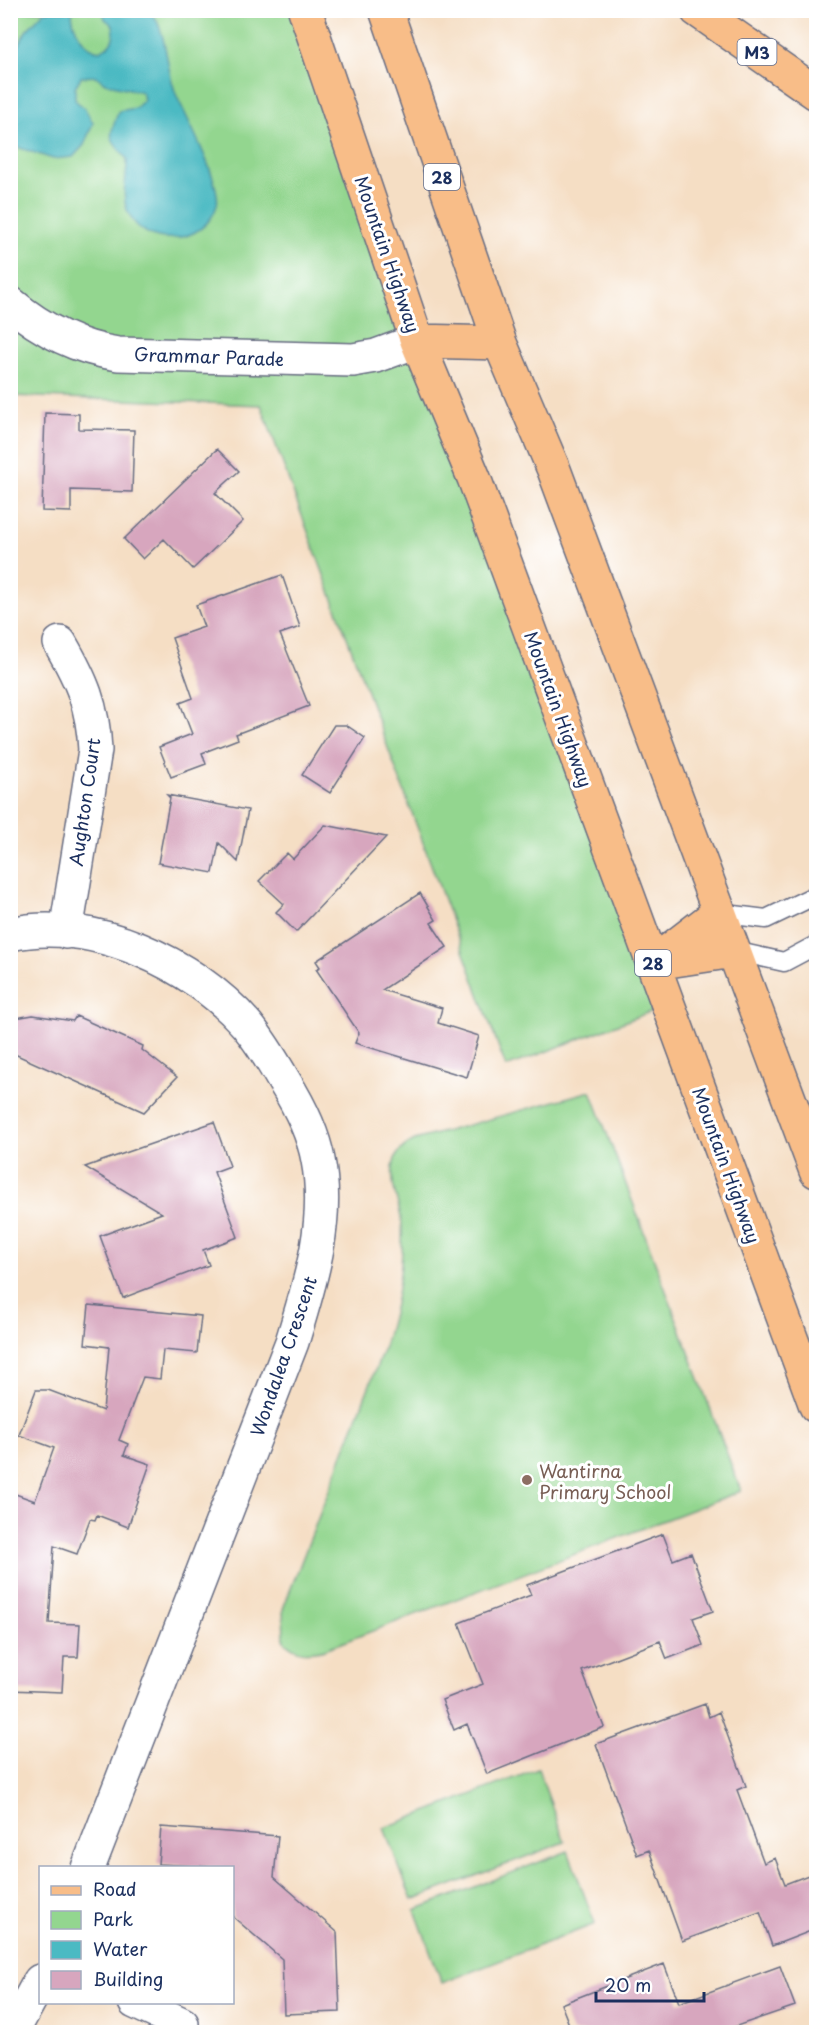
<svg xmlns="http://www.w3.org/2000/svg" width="827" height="2043" font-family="'Playpen Sans',sans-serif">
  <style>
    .green { fill: #93d68f; stroke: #578276; stroke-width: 1.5 }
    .water { fill: #4bbac3; stroke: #337490; stroke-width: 1.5 }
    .building { fill: #d7a6be }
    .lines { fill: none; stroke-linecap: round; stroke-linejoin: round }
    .lane-casing { stroke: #676c82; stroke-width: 21 }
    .street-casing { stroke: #676c82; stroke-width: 36 }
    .primary-casing { stroke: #676c82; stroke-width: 36 }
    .highway-casing { stroke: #676c82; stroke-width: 36 }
    .lane { stroke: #fff; stroke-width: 18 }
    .street { stroke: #fff; stroke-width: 33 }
    .primary { stroke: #f8bd88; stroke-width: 33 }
    .highway { stroke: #f8bd88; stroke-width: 33 }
    .education-dot { fill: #8d6e63; stroke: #fff; stroke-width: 2 }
    .labels { text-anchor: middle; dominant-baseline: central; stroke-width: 6; stroke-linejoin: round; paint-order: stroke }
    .shield { fill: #fff; stroke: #5f6d8e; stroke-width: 1.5 }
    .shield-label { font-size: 16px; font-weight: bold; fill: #1b2f5e }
    .street-label { font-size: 18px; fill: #1b2f5e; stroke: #fff }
    .education-label { font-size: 18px; fill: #785e54; stroke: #fff; text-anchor: start }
  </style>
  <rect width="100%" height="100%" fill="#fff"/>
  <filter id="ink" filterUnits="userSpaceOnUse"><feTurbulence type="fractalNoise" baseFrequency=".0167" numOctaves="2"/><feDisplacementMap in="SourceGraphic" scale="12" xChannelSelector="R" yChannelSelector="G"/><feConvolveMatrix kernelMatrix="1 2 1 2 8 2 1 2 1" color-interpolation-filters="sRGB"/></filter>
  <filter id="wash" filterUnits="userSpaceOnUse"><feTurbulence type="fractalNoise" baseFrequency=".008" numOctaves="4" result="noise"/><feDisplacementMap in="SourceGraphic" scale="24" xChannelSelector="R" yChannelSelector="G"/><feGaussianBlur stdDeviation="1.35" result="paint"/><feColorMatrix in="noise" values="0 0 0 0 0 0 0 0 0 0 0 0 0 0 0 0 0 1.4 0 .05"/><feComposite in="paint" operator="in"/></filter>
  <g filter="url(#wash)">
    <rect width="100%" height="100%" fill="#f5dec4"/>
    <path class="green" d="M 11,11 L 305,11 L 668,1005 L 506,1067 L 261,405 L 11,396 Z
      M 591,1091 L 741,1491 L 325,1649 C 308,1653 297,1654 284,1641 L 283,1609 L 382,1353 C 395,1311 404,1271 402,1226 C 401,1207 390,1187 393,1167 C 395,1153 403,1146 415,1140 Z
      M 538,1769 L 565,1842 L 412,1900 L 384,1828 Z
      M 568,1851 L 595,1924 L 442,1983 L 415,1910 Z"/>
    <path class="water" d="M 45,11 L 72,11 C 72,26 83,50 100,51 C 111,46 116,37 113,25 L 105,19 L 103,11 L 139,11 L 154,16 C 168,38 166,74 178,99 C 188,120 222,185 217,205 C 206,245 145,251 128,212 C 120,194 128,177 127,159 C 109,137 107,140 119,111 L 136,108 L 144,100 L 142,92 L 105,83 L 96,76 L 81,77 L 75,87 L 75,100 L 85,109 L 93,123 L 84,145 L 73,157 L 53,159 L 11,145 L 11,61 L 26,31 Z"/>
    <g id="blocks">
      <path class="building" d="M 45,413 L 79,414 L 79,429 L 134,430 L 132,492 L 71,490 L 71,512 L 42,511 Z
        M 217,449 L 239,471 L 215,493 L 243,521 L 193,569 L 164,539 L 143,559 L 124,539 Z
        M 282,575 L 300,627 L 280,634 L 309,706 L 236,734 L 238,739 L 202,753 L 206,764 L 171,777 L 159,747 L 192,734 L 180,703 L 193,698 L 172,638 L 204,627 L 196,605 Z
        M 334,725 L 346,725 L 365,738 L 330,793 L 302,775 Z
        M 167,795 L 248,810 L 238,862 L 219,843 L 213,873 L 158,863 L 170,798 Z
        M 325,825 L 386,837 L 296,932 L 276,912 L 284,904 L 259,881 L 287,853 L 293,859 Z
        M 420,893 L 436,920 L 431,923 L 447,947 L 382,990 L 442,1008 L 438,1023 L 479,1036 L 467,1077 L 355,1043 L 359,1033 L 316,969 L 320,967 L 316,961 Z
        M 33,1015 L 73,1021 L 76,1016 L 143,1046 L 142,1050 L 177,1077 L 144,1112 L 10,1052 L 10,1019 Z
        M 214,1122 L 230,1166 L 214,1172 L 238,1237 L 203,1250 L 209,1265 L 123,1298 L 100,1236 L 162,1213 L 85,1167 Z
        M 89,1305 L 201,1316 L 197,1353 L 163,1350 L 160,1379 L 143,1377 L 119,1440 L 128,1444 L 124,1455 L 150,1464 L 128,1527 L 97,1515 L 95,1520 L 90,1519 L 77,1554 L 54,1546 L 49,1623 L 80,1624 L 78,1657 L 64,1657 L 62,1692 L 10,1690 L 10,1492 L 35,1501 L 54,1448 L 19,1435 L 36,1390 L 48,1390 L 103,1411 L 109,1347 L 85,1344 Z
        M 663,1534 L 673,1560 L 691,1553 L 713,1611 L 693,1618 L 703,1645 L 667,1659 L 660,1641 L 582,1671 L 604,1727 L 487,1774 L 467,1724 L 454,1730 L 442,1700 L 483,1684 L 459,1623 L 531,1595 L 527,1585 Z
        M 705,1704 L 709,1717 L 719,1712 L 746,1786 L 737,1790 L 764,1863 L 775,1858 L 785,1884 L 816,1872 L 816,1929 L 772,1946 L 760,1912 L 682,1941 L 649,1850 L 637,1855 L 596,1744 Z
        M 161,1827 L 278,1836 L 274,1877 L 337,1932 L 340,2012 L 284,2014 L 282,1959 L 232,1916 L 232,1868 L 158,1864 Z
        M 664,1964 L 679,2003 L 780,1966 L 795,2006 L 719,2032 L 572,2032 L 561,2004 Z"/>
    </g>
  </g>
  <g filter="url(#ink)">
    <use href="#blocks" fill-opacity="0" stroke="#676c82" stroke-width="1.5"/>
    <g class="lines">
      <g class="lane-casing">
        <path id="lane" d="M 718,913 L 766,919 L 816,895
          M 734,951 L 784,962 L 816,945"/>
      </g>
      <g class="street-casing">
        <path id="street" d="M 10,303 C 42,330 77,348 118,354 L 353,360 L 376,356 L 417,341
          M 60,643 C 82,681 93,706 95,750 L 66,932
          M 10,934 C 93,916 193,963 247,1025 C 261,1042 273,1062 284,1081 C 299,1105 313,1132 318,1160 C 330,1222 310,1283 292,1342 L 88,1868
          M 135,2002 L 182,2024
          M 12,2032 L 40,1981"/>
      </g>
      <g class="primary-casing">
        <path id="primary" d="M 305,10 L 417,341 L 474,478 L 816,1406
          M 386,10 L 500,343 L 554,470 L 816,1171
          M 417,341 L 500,343
          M 653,963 L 718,913
          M 655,963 L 734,951"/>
      </g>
      <g class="highway-casing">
        <path id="highway" d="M 697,10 L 816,93"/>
      </g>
      <use href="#lane" class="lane"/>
      <use href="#street" class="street"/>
      <use href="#primary" class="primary"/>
      <use href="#highway" class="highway"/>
    </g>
  </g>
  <circle class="education-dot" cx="527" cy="1480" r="6"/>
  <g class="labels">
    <g class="shield">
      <rect x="737.5" y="39" width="39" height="26" rx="4.5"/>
      <rect x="424" y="164" width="36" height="26" rx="4.5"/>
      <rect x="635" y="950" width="36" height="26" rx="4.5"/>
    </g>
    <g class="shield-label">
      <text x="757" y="52">M3</text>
      <text x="442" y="177">28</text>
      <text x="653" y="963">28</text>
    </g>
    <g class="street-label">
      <text transform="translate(388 254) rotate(71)">Mountain Highway</text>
      <text transform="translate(209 356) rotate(2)">Grammar Parade</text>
      <text transform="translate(559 709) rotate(70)">Mountain Highway</text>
      <text transform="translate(84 802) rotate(-82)">Aughton Court</text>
      <text transform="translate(727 1165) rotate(70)">Mountain Highway</text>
      <text transform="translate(283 1356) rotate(-71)">Wondalea Crescent</text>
    </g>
    <g class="education-label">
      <text x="539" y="1470">Wantirna<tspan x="539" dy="21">Primary School</tspan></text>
    </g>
  </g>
  <rect width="827" height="2043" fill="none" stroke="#fff" stroke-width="36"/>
  <rect x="39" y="1866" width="195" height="138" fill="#ffffff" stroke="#a4acbf" stroke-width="1.5"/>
  <rect x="51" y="1886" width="30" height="9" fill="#f8bd88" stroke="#a4acbf" stroke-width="1.5"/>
  <text x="93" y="1896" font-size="18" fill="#1b2f5e">Road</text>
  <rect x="51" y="1911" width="30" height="18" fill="#93d68f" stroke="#a4acbf" stroke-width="1.5"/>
  <text x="93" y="1926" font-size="18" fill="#1b2f5e">Park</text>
  <rect x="51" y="1941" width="30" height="18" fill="#4bbac3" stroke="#a4acbf" stroke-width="1.5"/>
  <text x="93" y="1956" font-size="18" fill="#1b2f5e">Water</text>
  <rect x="51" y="1971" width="30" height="18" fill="#d7a6be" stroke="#a4acbf" stroke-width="1.5"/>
  <text x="93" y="1986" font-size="18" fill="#1b2f5e">Building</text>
  <path d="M596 1992v9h108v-9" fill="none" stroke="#1b2f5e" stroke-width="3"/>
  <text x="605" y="1992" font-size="18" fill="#1b2f5e" stroke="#ffffff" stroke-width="4.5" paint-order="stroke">20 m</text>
</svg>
